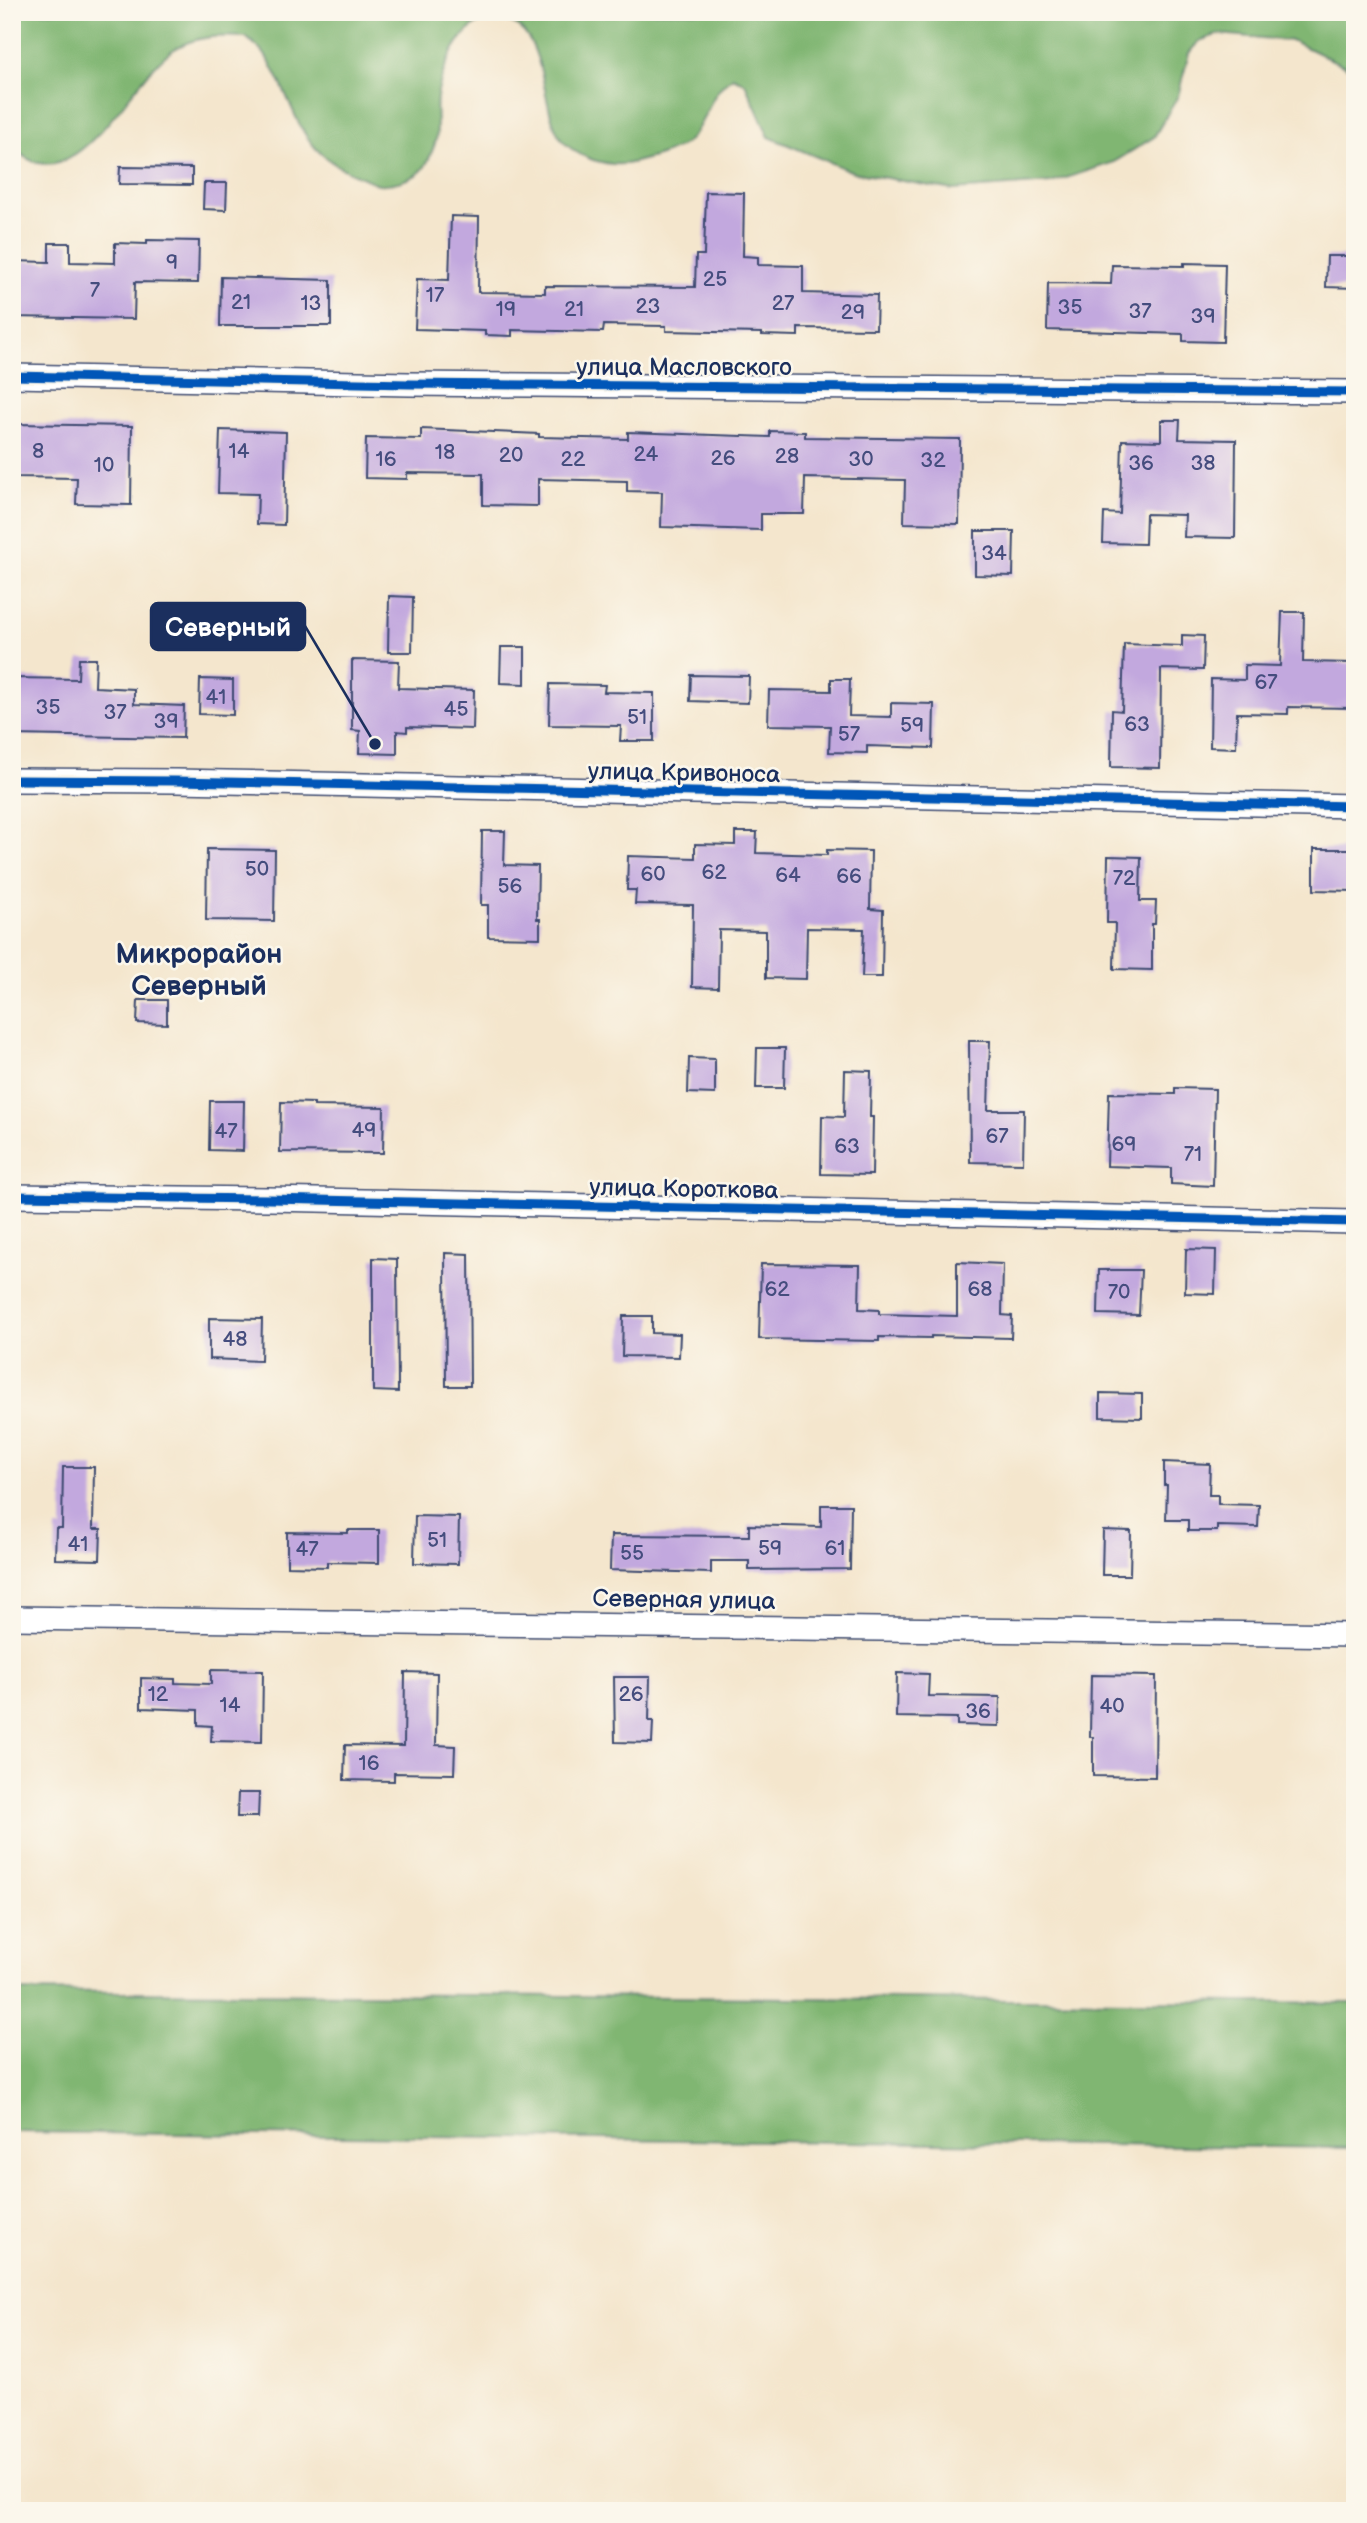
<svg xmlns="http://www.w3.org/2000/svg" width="1367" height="2523" font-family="'Balsamiq Sans',sans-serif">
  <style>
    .forest { fill: #80b672; stroke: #4e7268; stroke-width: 2 }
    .building { fill: #c2a8de }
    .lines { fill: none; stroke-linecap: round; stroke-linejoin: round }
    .street-casing { stroke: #3c4a6f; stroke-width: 26 }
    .street { stroke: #fff; stroke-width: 23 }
    .cycleway-casing { stroke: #fbf7ec; stroke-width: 13 }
    .cycleway { stroke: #0057b8; stroke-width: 9 }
    .labels { text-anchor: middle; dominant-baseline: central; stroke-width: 5; stroke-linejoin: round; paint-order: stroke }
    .number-label { font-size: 21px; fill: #454d7e }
    .street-label { font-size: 24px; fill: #1b2f5e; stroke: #fbf7ec }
    .quarter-label { font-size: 28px; font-weight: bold; fill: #1b2f5e; stroke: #fbf7ec }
    .leader { fill: none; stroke: #1b2f5e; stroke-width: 2.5 }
    .callout-dot { fill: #1b2f5e; stroke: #fbf7ec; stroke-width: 2.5 }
    .callout { fill: #1b2f5e; stroke: #1b2f5e; stroke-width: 2.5 }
    .callout-label { font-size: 26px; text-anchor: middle; font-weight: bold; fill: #fff }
  </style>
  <rect width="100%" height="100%" fill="#fbf7ec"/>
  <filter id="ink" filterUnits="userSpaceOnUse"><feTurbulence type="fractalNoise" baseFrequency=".0143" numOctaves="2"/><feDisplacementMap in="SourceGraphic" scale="14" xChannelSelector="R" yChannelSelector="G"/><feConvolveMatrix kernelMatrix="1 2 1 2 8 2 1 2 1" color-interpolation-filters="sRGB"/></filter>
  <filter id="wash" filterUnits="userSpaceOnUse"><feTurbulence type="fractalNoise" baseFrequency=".00686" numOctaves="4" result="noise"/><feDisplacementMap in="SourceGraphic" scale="28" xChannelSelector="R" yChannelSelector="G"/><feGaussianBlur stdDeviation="1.57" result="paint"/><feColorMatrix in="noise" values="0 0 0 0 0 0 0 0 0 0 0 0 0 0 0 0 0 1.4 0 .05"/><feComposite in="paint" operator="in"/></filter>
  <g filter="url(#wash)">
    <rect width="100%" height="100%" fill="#f4e6cd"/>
    <path class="forest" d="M 12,12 L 1355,12 L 1355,71 L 1293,41 L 1219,34 L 1199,41 L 1189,53 L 1178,96 L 1154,137 L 1114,162 L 1051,183 L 953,190 L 853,172 L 769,137 L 745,83 L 733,77 C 710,91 708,117 692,137 C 681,151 651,158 635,162 C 621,166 606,164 593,160 C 582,156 570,150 562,140 C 537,107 551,21 495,19 C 482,19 476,23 467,32 C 451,47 443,70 438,92 C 434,108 439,125 436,140 C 434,147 428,163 423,169 C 415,179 392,185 379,184 C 373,183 365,178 359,176 C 293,151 299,106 265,55 C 261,48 252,43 246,37 C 219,36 197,35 173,50 C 130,77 73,212 12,146 Z
      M 12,1991 L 1355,2003 L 1355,2148 L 12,2132 Z"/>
    <g id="blocks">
      <path class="building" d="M 120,167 L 192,168 L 192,185 L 119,184 Z
        M 204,183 L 227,183 L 226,210 L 203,209 Z
        M 706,192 L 744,193 L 743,256 L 758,257 L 758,265 L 803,266 L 803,293 L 877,295 L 876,329 L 798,328 L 798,336 L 762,335 L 762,333 L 666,331 L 666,326 L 604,325 L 603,332 L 512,330 L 512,336 L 485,335 L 485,331 L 415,329 L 417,279 L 449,280 L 451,216 L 479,217 L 478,292 L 545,293 L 545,286 L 695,287 L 696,255 L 704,255 Z
        M 147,240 L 199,241 L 198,283 L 135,282 L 134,319 L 12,317 L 12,261 L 49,262 L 49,243 L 70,243 L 70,262 L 115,263 L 115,243 L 147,244 Z
        M 1327,256 L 1355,256 L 1355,288 L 1326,287 Z
        M 1184,263 L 1225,264 L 1223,342 L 1183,341 L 1183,334 L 1047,330 L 1048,283 L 1111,284 L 1112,265 L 1184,266 Z
        M 221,277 L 331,280 L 331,326 L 220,326 Z
        M 1161,420 L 1180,420 L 1179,439 L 1236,440 L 1235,538 L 1184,537 L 1185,515 L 1146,514 L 1145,544 L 1103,543 L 1104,513 L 1120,514 L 1122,440 L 1161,441 Z
        M 16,424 L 132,426 L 131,505 L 76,504 L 77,478 L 16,477 Z
        M 421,429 L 539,434 L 539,437 L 628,439 L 628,432 L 770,437 L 770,431 L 805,432 L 805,437 L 960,439 L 959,524 L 904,523 L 905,480 L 805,478 L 804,514 L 761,514 L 761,530 L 661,527 L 662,492 L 627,491 L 627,481 L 538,479 L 538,506 L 483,505 L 483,474 L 407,473 L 407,479 L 365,478 L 366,438 L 421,439 Z
        M 220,430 L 286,432 L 284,525 L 257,524 L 258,494 L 218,493 Z
        M 975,531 L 1014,531 L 1013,576 L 975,575 Z
        M 389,596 L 413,597 L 412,652 L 388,652 Z
        M 1282,612 L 1304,612 L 1303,662 L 1355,663 L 1355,708 L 1288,707 L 1288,714 L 1237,713 L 1236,748 L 1210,747 L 1211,679 L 1245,680 L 1245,665 L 1280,666 Z
        M 1182,635 L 1204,636 L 1203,670 L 1161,669 L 1160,768 L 1111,767 L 1112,710 L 1122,711 L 1124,644 L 1182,646 Z
        M 501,647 L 525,647 L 525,684 L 500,683 Z
        M 79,659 L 96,659 L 95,687 L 134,689 L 134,704 L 184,706 L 183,738 L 12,735 L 12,678 L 78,679 Z
        M 352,660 L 399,661 L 398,688 L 474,690 L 473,729 L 407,727 L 407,732 L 397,731 L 397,754 L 359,753 L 360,731 L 352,730 Z
        M 691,675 L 749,676 L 748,703 L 690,701 Z
        M 200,679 L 233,680 L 233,715 L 199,714 Z
        M 831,679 L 850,679 L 849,716 L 891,717 L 891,703 L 934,704 L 933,748 L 867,746 L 867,753 L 829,752 L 830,726 L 768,725 L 769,690 L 831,691 Z
        M 550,684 L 605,685 L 604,692 L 654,693 L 654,741 L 620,741 L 621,726 L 549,725 Z
        M 482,831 L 505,831 L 504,865 L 538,866 L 537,919 L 540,919 L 540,938 L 488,937 L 488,905 L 481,905 Z
        M 735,832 L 757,832 L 756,853 L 827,855 L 827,850 L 871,851 L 870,909 L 883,910 L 882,977 L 862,977 L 864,929 L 807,928 L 806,979 L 766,978 L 766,931 L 719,930 L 718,988 L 692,987 L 693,905 L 635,904 L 636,890 L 627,890 L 628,856 L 695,858 L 695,844 L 735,845 Z
        M 207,849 L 275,850 L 274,921 L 206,920 Z
        M 1314,849 L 1355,849 L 1355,891 L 1314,890 Z
        M 1108,856 L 1141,857 L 1140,901 L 1156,901 L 1155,924 L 1152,924 L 1152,970 L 1114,969 L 1115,923 L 1107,923 Z
        M 138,1000 L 167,1000 L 167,1024 L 137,1023 Z
        M 969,1041 L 990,1041 L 988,1110 L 1024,1110 L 1023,1163 L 970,1162 Z
        M 757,1048 L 785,1048 L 784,1088 L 756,1088 Z
        M 689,1058 L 715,1059 L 715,1094 L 688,1093 Z
        M 845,1070 L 871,1071 L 870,1117 L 873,1117 L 872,1175 L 821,1174 L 822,1116 L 844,1117 Z
        M 1175,1088 L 1215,1089 L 1213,1186 L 1171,1184 L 1171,1168 L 1107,1166 L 1109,1093 L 1175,1094 Z
        M 210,1101 L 244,1101 L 243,1151 L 209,1150 Z
        M 281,1102 L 314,1103 L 314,1106 L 384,1107 L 383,1153 L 280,1152 Z
        M 1186,1249 L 1216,1250 L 1215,1294 L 1185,1293 Z
        M 445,1253 L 469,1254 L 470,1386 L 446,1386 Z
        M 373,1258 L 397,1259 L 398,1392 L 373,1391 Z
        M 957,1262 L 1003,1264 L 1002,1315 L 1012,1316 L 1011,1338 L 931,1336 L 931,1338 L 879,1337 L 879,1341 L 759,1339 L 761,1264 L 860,1265 L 859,1309 L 879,1310 L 879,1314 L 957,1316 Z
        M 1099,1270 L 1141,1270 L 1139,1315 L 1098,1314 Z
        M 623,1316 L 652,1316 L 652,1333 L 680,1334 L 679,1357 L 622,1356 Z
        M 209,1318 L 262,1319 L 261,1361 L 209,1359 Z
        M 1100,1393 L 1142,1394 L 1142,1418 L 1100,1417 Z
        M 1164,1462 L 1210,1464 L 1209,1495 L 1218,1495 L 1218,1504 L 1259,1505 L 1258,1527 L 1217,1526 L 1217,1531 L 1188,1531 L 1188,1520 L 1166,1520 L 1167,1485 L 1164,1485 Z
        M 63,1467 L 94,1467 L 93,1529 L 101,1529 L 100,1560 L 55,1559 L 56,1528 L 62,1528 Z
        M 821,1505 L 851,1505 L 850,1569 L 749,1570 L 749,1561 L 711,1561 L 711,1573 L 610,1570 L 611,1535 L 749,1536 L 749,1525 L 821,1527 Z
        M 415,1516 L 459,1517 L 458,1564 L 414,1563 Z
        M 348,1530 L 379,1530 L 379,1563 L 327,1562 L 327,1567 L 287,1566 L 287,1532 L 348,1533 Z
        M 1103,1530 L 1131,1531 L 1130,1575 L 1102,1575 Z
        M 211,1670 L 263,1671 L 262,1742 L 211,1741 L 212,1726 L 198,1725 L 198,1710 L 141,1708 L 141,1678 L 175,1679 L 175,1683 L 211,1684 Z
        M 405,1672 L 437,1673 L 436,1745 L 455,1746 L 454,1774 L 394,1773 L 394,1781 L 344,1780 L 345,1745 L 404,1746 Z
        M 897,1673 L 929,1674 L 928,1696 L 1000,1697 L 999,1726 L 957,1725 L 957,1718 L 896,1717 Z
        M 1091,1675 L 1156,1676 L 1155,1777 L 1093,1776 L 1093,1737 L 1090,1737 Z
        M 614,1677 L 650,1677 L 649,1721 L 653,1721 L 652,1743 L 615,1742 Z
        M 238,1793 L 259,1793 L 258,1817 L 237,1817 Z"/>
    </g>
  </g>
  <g filter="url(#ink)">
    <use href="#blocks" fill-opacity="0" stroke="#3c4a6f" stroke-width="2"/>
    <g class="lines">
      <g class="street-casing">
        <path id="street" d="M 12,376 L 409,384 L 1355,392
          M 12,780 L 176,781 L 1355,806
          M 12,1196 L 269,1199 L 1355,1222
          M 12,1618 L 1355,1635"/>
      </g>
      <use href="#street" class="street"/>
      <g class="cycleway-casing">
        <path id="cycleway" d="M 12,376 L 409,384 L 1355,392
          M 12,780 L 176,781 L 1355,806
          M 12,1196 L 269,1199 L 1355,1222"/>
      </g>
      <use href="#cycleway" class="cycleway"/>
    </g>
  </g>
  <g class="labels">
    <g class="number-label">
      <text x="172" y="262">9</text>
      <text x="715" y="279">25</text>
      <text x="95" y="290">7</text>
      <text x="435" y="295">17</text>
      <text x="241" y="302">21</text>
      <text x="311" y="303">13</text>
      <text x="783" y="303">27</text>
      <text x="648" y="306">23</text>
      <text x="1070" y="307">35</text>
      <text x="506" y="309">19</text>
      <text x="574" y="309">21</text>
      <text x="1140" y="311">37</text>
      <text x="853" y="312">29</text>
      <text x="1203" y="316">39</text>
      <text x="38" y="451">8</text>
      <text x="239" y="451">14</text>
      <text x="445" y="452">18</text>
      <text x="646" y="454">24</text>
      <text x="511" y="455">20</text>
      <text x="787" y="456">28</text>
      <text x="723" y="458">26</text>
      <text x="386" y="459">16</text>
      <text x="573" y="459">22</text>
      <text x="861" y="459">30</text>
      <text x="933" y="460">32</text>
      <text x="1141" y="463">36</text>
      <text x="1203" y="463">38</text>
      <text x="104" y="465">10</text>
      <text x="994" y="553">34</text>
      <text x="1266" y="682">67</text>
      <text x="216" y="697">41</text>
      <text x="48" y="707">35</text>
      <text x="456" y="709">45</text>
      <text x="115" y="712">37</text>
      <text x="637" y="717">51</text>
      <text x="166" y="721">39</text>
      <text x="1137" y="724">63</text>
      <text x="912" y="725">59</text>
      <text x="849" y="734">57</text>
      <text x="257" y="869">50</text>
      <text x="714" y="872">62</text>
      <text x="653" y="874">60</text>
      <text x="788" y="875">64</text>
      <text x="849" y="876">66</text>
      <text x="1124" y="878">72</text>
      <text x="510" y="886">56</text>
      <text x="364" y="1130">49</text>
      <text x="226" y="1131">47</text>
      <text x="997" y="1136">67</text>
      <text x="1124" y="1144">69</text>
      <text x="847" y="1146">63</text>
      <text x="1193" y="1154">71</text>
      <text x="777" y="1289">62</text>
      <text x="980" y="1289">68</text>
      <text x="1119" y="1292">70</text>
      <text x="235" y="1339">48</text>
      <text x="437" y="1540">51</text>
      <text x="78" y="1544">41</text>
      <text x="770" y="1548">59</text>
      <text x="835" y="1548">61</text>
      <text x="307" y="1549">47</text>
      <text x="632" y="1553">55</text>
      <text x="158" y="1694">12</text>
      <text x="631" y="1694">26</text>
      <text x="230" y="1705">14</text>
      <text x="1112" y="1706">40</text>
      <text x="978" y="1711">36</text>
      <text x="369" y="1763">16</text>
    </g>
    <g class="street-label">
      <text x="684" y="367">улица Масловского</text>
      <text transform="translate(684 773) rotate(1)">улица Кривоноса</text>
      <text transform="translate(684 1189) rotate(1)">улица Короткова</text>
      <text transform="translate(684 1600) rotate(1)">Северная улица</text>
    </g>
    <g class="quarter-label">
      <text x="199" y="954">Микрорайон<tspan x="199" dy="32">Северный</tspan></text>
    </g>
  </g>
  <path class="leader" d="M375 744L305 626"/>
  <circle class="callout-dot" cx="375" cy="744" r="7"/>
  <rect class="callout" x="151" y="603" width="154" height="47" rx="7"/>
  <g class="callout-label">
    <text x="228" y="636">Северный</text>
  </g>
  <rect width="1367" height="2523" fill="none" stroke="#fbf7ec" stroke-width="42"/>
</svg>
